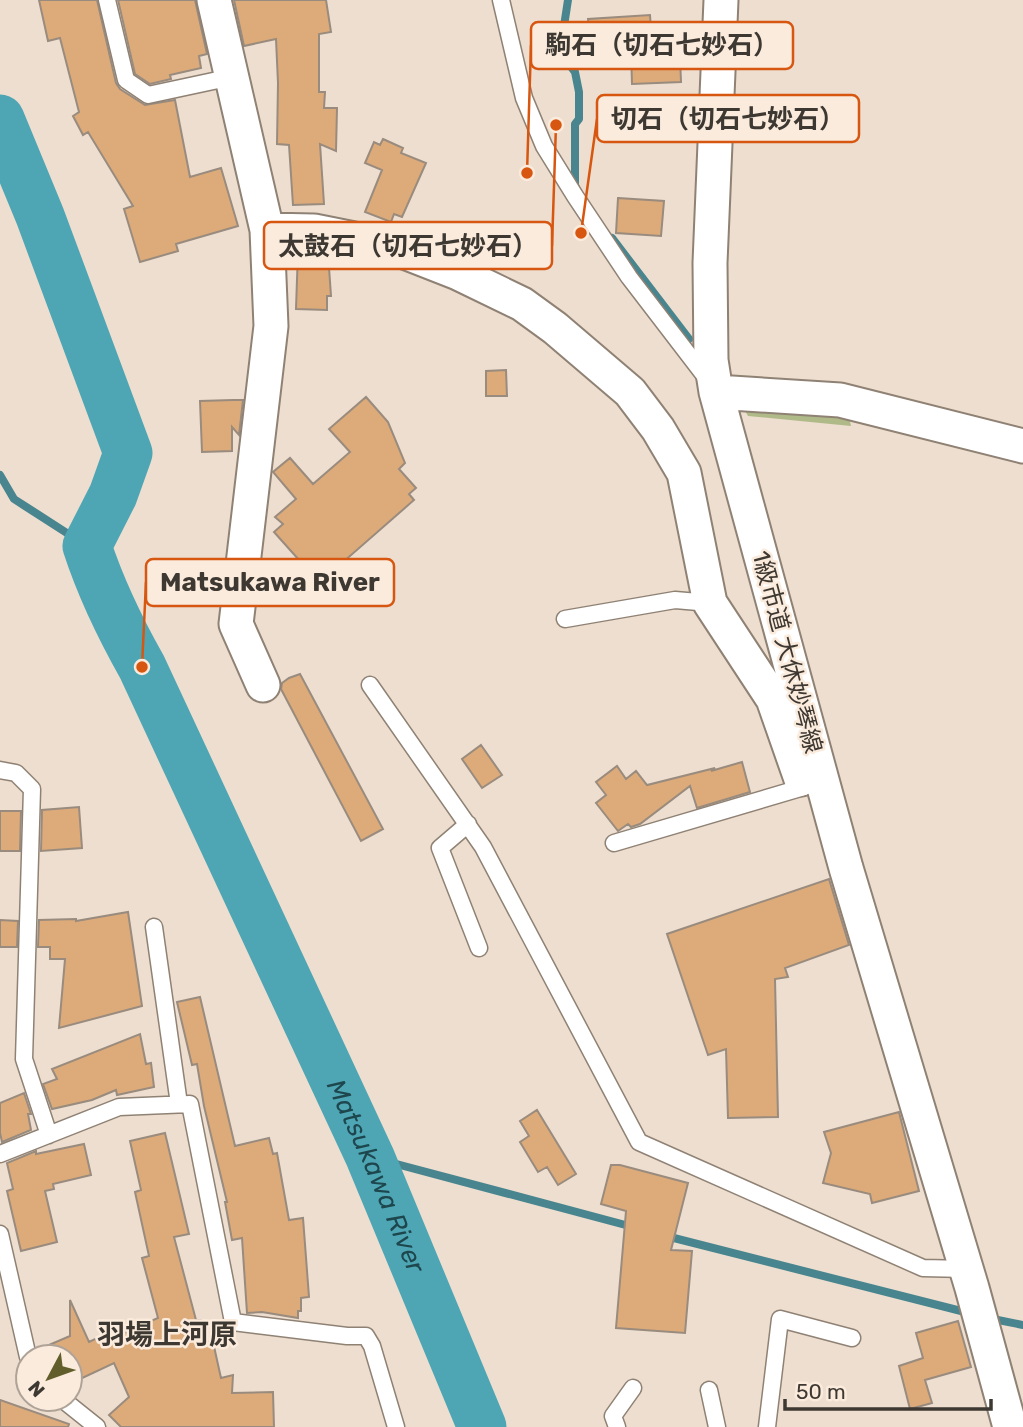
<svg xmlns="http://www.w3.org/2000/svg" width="1023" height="1427" font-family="Rubik,'Noto Sans JP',sans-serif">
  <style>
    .green { fill: #b0ba88 }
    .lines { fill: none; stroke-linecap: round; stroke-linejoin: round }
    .stream { stroke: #49858e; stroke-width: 8 }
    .river { stroke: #4ea6b5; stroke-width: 49 }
    .building { fill: #ddab7a; stroke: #998b7e; stroke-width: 2 }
    .lane-casing { stroke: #8f8274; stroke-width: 19 }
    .street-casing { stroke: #8f8274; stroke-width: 37 }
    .lane { stroke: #fff; stroke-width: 16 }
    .street { stroke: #fff; stroke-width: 33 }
    .labels { text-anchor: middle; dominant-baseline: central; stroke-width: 5; stroke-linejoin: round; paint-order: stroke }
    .street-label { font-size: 24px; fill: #3e3832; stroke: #faebdc }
    .water-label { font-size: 26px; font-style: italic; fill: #1d464d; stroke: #faebdc }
    .quarter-label { font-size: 28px; font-weight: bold; fill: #3e3832; stroke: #faebdc }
    .leader { fill: none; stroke: #d75610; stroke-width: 2.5 }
    .callout-dot { fill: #d75610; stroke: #faebdc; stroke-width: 2.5 }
    .callout { fill: #faebdc; stroke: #d75610; stroke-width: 2.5 }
    .callout-label { font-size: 26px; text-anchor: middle; font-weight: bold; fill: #3e3832 }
  </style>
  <rect width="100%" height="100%" fill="#eddecf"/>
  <path class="green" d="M 740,402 L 847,409 L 851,426 L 748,416 Z"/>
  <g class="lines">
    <path class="stream" d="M 568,0 L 564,26 L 559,34 L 560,52 L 575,72 L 579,92 L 579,119 L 575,124 L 575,185 L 576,188
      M 612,238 L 689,339
      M 0,475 L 14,499 L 87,546
      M 370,1157 L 633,1227
      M 666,1236 L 969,1313
      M 988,1318 L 1023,1325"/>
    <path class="river" id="s1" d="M 0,119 L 40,216 L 128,453 L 113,495 L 87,546 C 101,589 120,628 142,667 L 370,1157 L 482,1427"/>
  </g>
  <path class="building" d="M 39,0 L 97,0 L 116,83 L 120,89 L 145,105 L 175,100 L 190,177 L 221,168 L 238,226 L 176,244 L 178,251 L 140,262 L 124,209 L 133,206 L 88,132 L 83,135 L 73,116 L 79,112 L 60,38 L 48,41 Z
    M 118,0 L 195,0 L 207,54 L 199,56 L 201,68 L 170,75 L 171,79 L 150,84 L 135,74 Z
    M 234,0 L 326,0 L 331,32 L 319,34 L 319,92 L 325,92 L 324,108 L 337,108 L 336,151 L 320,144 L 324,204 L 293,205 L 289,145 L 277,144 L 278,83 L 276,39 L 244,46 Z
    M 650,15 L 653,58 L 680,57 L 681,82 L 632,84 L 631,51 L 591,54 L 588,19 Z
    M 383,139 L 403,148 L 401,153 L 426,163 L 402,217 L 394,214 L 391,222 L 365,212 L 382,170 L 365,163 L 374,142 L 380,145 Z
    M 618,198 L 664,201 L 661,236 L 616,233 Z
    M 298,250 L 313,251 L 328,253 L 331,296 L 327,296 L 327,310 L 296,309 Z
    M 506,370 L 507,396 L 486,396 L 486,371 Z
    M 366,397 L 388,422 L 405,463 L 399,469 L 416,488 L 409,494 L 414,500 L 334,570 L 316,579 L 274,532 L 283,524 L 275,517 L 296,499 L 273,472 L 290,458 L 313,484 L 350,452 L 329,429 Z
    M 233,400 L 243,400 L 239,435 L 232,427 L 232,451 L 202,452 L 200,401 Z
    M 300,674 L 383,829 L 361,841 L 281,689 L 282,683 L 289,678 Z
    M 481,745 L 502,775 L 482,788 L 462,759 Z
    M 742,762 L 750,792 L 697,808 L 690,786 L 640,824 L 631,827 L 628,824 L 618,831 L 596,803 L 606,795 L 596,782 L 617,766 L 626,779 L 636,771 L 647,785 L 715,768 L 711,771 Z
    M 79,807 L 82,848 L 41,851 L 42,810 Z
    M 0,811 L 21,811 L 20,851 L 0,851 Z
    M 829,879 L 849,945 L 785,968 L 788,977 L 775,979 L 778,1117 L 728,1118 L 726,1049 L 708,1055 L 667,934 Z
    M 128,912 L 142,1006 L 59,1028 L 65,959 L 50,959 L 50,947 L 38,947 L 39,920 L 76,919 L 76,921 Z
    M 0,920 L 18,921 L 17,947 L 0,947 Z
    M 200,997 L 235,1146 L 269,1138 L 273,1154 L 277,1153 L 289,1220 L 303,1218 L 309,1297 L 301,1298 L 301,1311 L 298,1311 L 298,1318 L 262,1312 L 247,1313 L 242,1238 L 232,1240 L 225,1202 L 227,1202 L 204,1106 L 197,1064 L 192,1065 L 177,1002 Z
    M 140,1034 L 146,1064 L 151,1063 L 154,1087 L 117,1095 L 116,1090 L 92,1100 L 52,1109 L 43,1084 L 57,1079 L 52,1069 Z
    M 24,1093 L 31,1114 L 28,1114 L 31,1130 L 2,1142 L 0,1133 L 0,1103 Z
    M 537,1110 L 576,1174 L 558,1185 L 547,1167 L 538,1172 L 520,1142 L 529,1136 L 520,1121 Z
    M 899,1112 L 919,1191 L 872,1203 L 870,1194 L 823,1183 L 831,1153 L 824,1132 Z
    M 165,1133 L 189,1234 L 174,1237 L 196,1320 L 201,1320 L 201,1341 L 213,1342 L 221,1378 L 233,1375 L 232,1393 L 273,1392 L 274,1427 L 121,1427 L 109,1415 L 129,1397 L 114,1363 L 78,1380 L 70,1371 L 70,1357 L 38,1357 L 37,1350 L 70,1336 L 70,1300 L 89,1342 L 119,1328 L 122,1334 L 158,1318 L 142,1258 L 149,1256 L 135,1192 L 141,1190 L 130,1141 Z
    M 84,1144 L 91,1175 L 53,1184 L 54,1189 L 45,1191 L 57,1242 L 21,1251 L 7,1191 L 13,1189 L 7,1163 L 36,1151 L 36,1154 Z
    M 611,1165 L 620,1165 L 688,1183 L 671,1250 L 692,1251 L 685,1333 L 616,1328 L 626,1211 L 601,1204 Z
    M 958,1321 L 971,1367 L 925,1380 L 932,1403 L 910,1409 L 899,1366 L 923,1358 L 916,1333 Z
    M 0,1400 L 69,1424 L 68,1427 L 0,1427 Z"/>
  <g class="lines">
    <g class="lane-casing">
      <path id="lane" d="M 107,0 L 126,80 L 148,95 L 232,77
        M 501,0 L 524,98 L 544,146 L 575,196 L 629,277 L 708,380
        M 565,619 L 675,600 L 710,603
        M 370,685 L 483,847 L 639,1142 L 923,1268 L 966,1269
        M 0,770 L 16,773 L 32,789 L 24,1059 L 49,1135
        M 468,824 L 440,848 L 479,948
        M 614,843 L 804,787
        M 154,927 L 179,1104
        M 0,1154 L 119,1107 L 190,1104 L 233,1322 L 347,1336 L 366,1336 L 372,1346 L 396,1427
        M 0,1234 L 28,1357
        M 709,1390 L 717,1427
        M 62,1399 L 97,1427
        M 617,1427 L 613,1416 L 633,1388
        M 767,1427 L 780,1319 L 852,1338"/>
    </g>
    <g class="street-casing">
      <path id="street" d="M 214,0 L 267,230 L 271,326 L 236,624 L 263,685
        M 721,0 L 710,263 L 711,360 L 716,392 L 846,868 L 972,1288 L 1010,1427
        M 267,230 L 314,231 L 389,246 L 458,273 L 522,304 L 555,328 L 630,392 L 658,429 L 684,473 L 710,603 L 773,699 L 801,779
        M 716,392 L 840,400 L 1023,446"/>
    </g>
    <use href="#lane" class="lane"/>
    <use href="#street" class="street"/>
  </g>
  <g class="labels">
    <g class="street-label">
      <text transform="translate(787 652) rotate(75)">1級市道 大休妙琴線</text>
    </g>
    <g class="water-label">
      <text stroke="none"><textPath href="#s1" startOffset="1153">Matsukawa River</textPath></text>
    </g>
    <g class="quarter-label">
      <text x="167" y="1334">羽場上河原</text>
    </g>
  </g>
  <path class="leader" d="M527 173L531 45M581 233L597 119M556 125L552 246M142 667L146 582"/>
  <g class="callout-dot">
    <circle cx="527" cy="173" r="7"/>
    <circle cx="581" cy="233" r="7"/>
    <circle cx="556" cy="125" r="7"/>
    <circle cx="142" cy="667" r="7"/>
  </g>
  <g class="callout">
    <rect x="531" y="22" width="262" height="47" rx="7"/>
    <rect x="597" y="95" width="262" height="47" rx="7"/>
    <rect x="264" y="222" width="288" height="47" rx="7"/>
    <rect x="146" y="559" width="248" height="47" rx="7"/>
  </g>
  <g class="callout-label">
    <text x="662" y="54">駒石（切石七妙石）</text>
    <text x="728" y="128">切石（切石七妙石）</text>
    <text x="408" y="255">太鼓石（切石七妙石）</text>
    <text x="270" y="591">Matsukawa River</text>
  </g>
  <g transform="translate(49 1378) rotate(229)"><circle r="33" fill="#faebdc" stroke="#afa398" stroke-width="2"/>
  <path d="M0-5L12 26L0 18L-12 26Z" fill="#615e2b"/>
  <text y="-10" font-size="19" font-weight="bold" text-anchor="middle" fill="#3e3832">N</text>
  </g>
  <path d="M785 1399v10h206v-10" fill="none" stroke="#3e3832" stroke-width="3.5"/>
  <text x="796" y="1399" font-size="21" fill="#3e3832" stroke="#faebdc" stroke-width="5" paint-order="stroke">50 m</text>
</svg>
